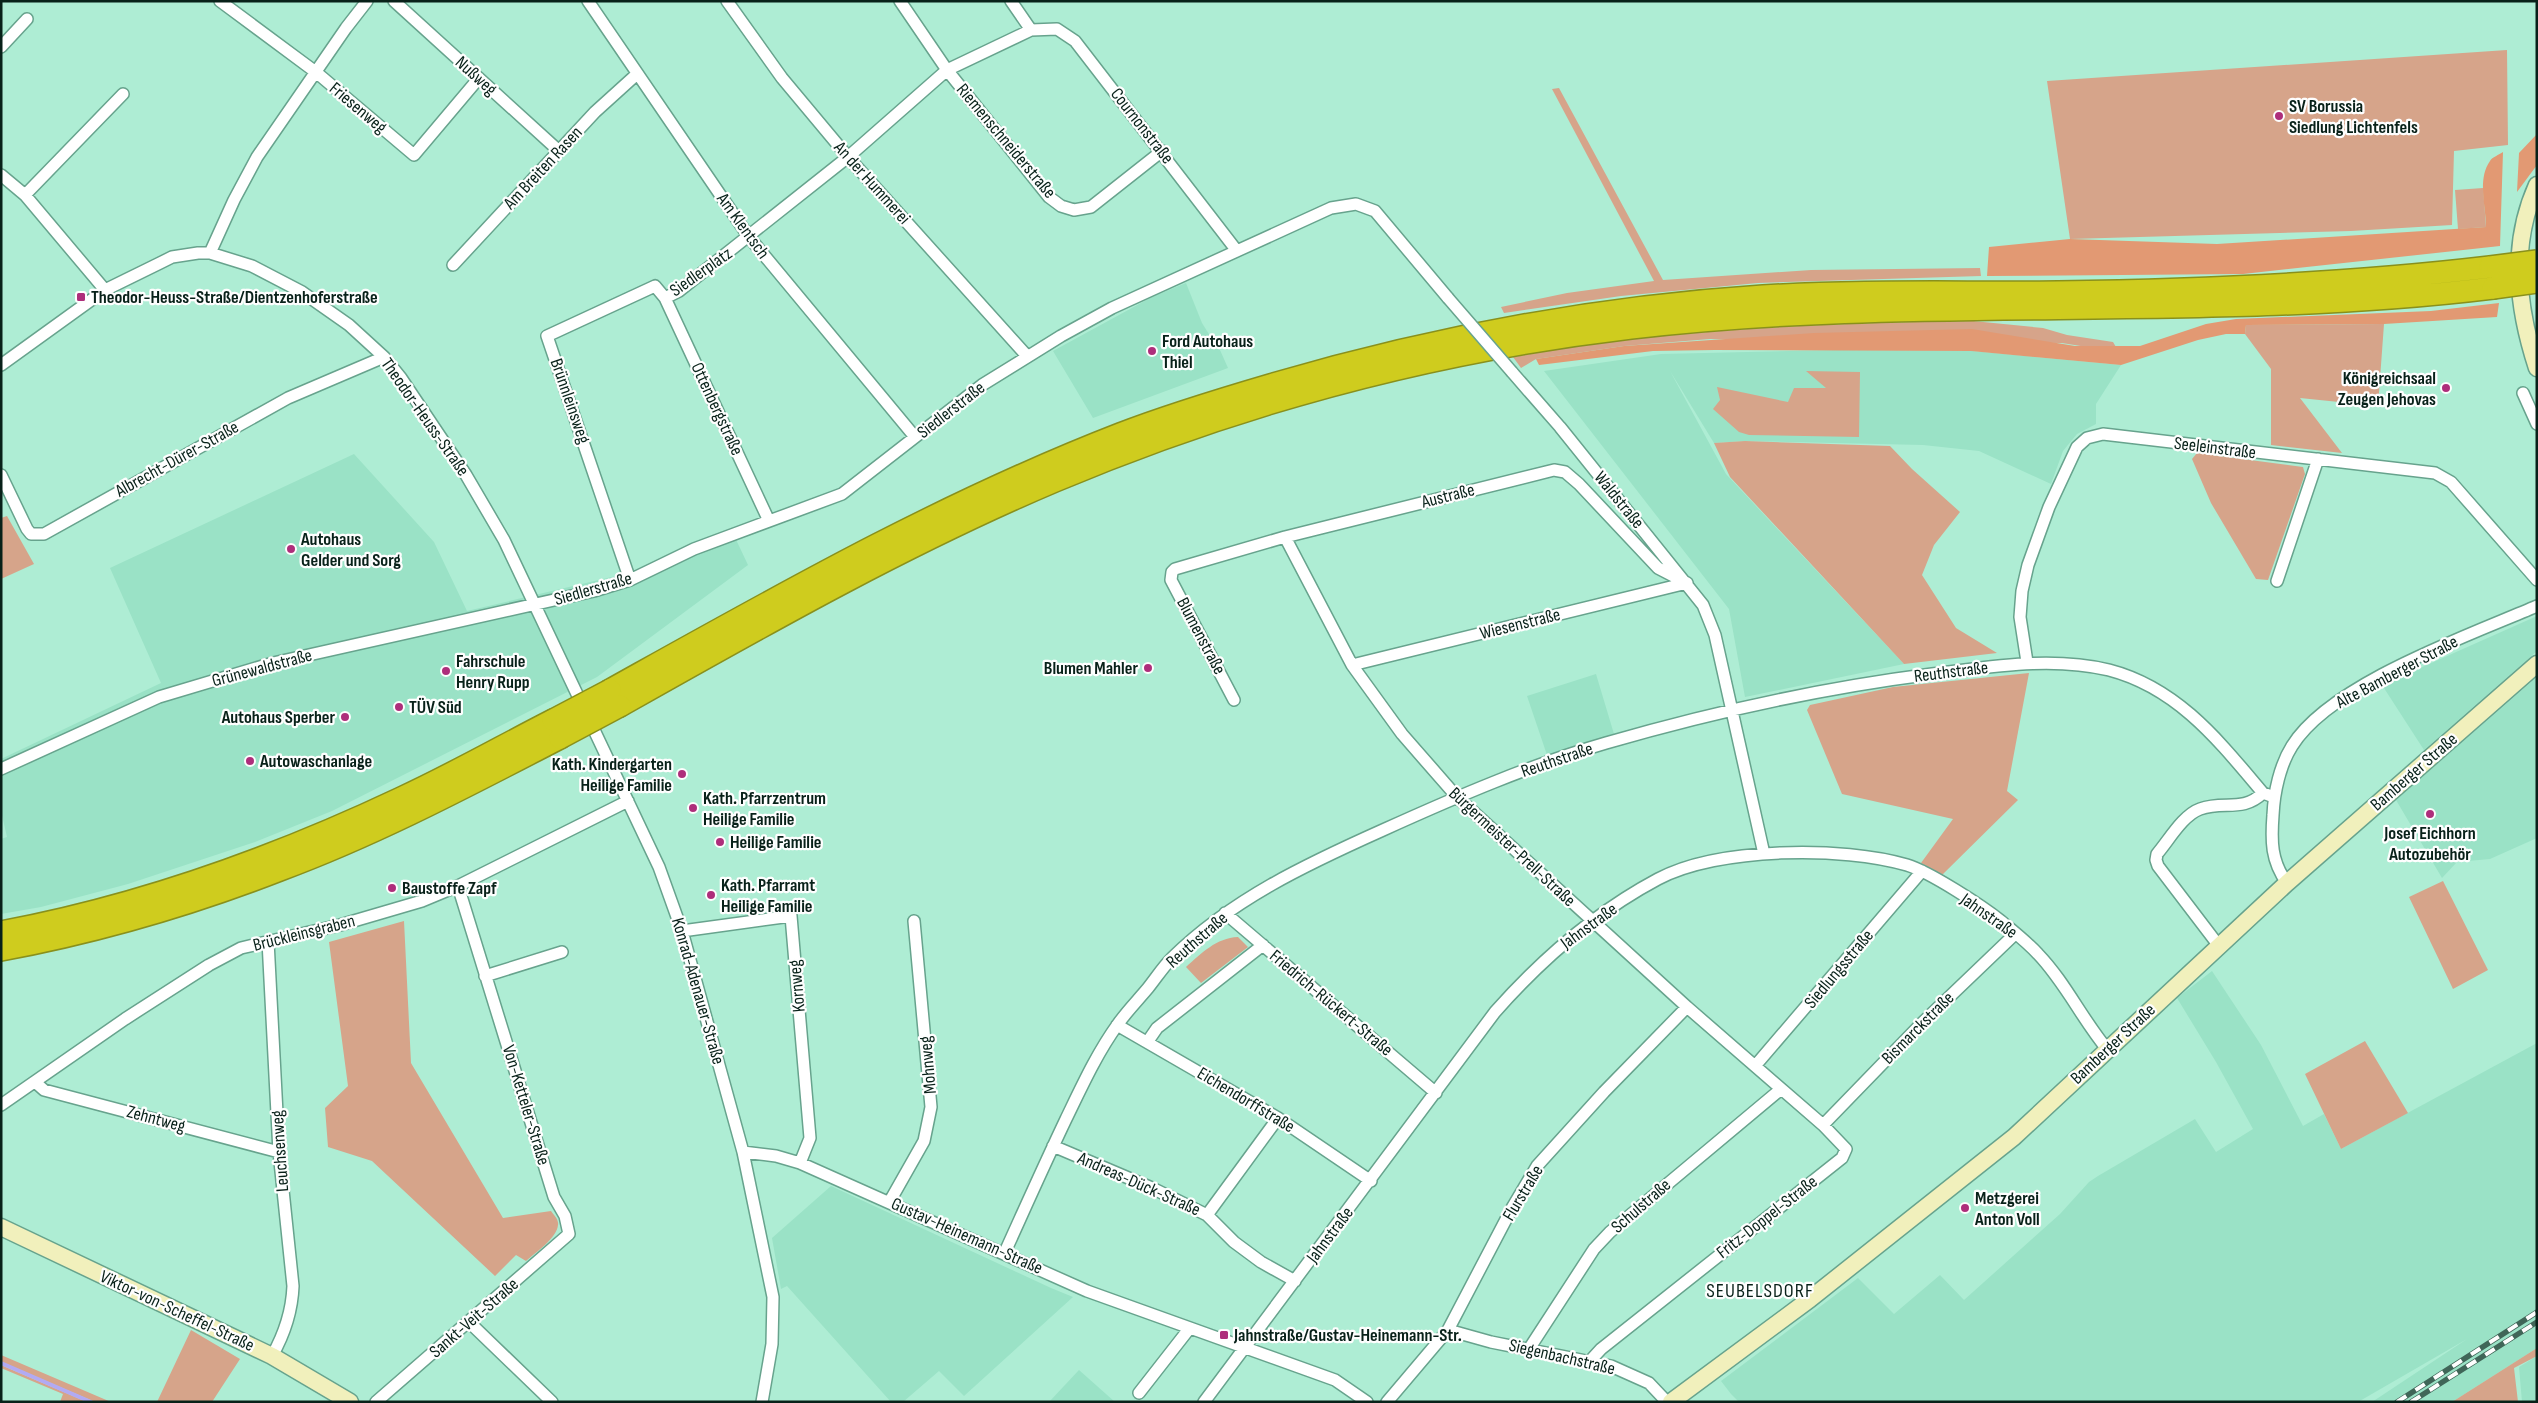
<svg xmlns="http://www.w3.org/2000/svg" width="2538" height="1403" font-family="'Sofia Sans Condensed',sans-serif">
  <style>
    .built { fill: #9ae2c6 }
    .green { fill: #d6a48a }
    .forest { fill: #e29973 }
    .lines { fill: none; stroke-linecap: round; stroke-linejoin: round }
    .stream { stroke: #b2aaf3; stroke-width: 4 }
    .street-casing { stroke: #67a38d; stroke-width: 14 }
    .secondary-casing { stroke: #67a38d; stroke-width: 19 }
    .highway-casing { stroke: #89901c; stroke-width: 24 }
    .street { stroke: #fff; stroke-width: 11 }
    .secondary { stroke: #f1f0bc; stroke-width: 16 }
    .highway { stroke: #cfcc1e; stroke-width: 21 }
    .rail-casing { stroke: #406658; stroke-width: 5.5 }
    .rail { stroke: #fefefe; stroke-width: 4; stroke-dasharray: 11; stroke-linecap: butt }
    .street-bridge-casing { stroke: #67a38d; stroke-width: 14; stroke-linecap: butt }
    .highway-bridge-casing { stroke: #89901c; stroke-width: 24; stroke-linecap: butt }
    .street-bridge { stroke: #fff; stroke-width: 11 }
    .highway-bridge { stroke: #cfcc1e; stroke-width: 21 }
    .poi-dot { fill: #ae2e7b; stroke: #fefefe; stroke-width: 2 }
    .labels { text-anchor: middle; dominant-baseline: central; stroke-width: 4.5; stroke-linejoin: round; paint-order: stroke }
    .street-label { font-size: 18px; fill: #082119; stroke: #fefefe }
    .poi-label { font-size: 18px; font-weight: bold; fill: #082119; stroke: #fefefe; text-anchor: start }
    .quarter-label { font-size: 20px; letter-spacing: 1px; fill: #082119; stroke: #fefefe }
  </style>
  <rect width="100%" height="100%" fill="#aeedd4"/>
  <path class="built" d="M 1186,283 L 1202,323 L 1212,339 L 1216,341 L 1228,368 L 1093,418 L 1053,351 L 1152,297 Z
    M 1837,350 L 1972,351 L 2121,365 L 2096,404 L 2096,424 L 2077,434 L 2063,451 L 2051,484 L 1979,451 L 1923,445 L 1745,441 L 1714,443 L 1670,371 L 1726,474 L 1904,664 L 1745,697 L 1729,609 L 1544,371 L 1661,354 Z
    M 354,454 L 434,542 L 467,611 L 633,572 L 731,529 L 748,565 L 597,677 L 332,811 L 255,842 L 128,884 L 41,907 L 1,914 L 1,839 L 7,837 L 1,811 L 1,759 L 161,683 L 110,568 Z
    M 2537,616 L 2537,651 L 2424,750 L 2382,685 Z
    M 1596,674 L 1614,734 L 1547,755 L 1527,696 Z
    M 2537,677 L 2537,838 L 2490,859 L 2457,862 L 2442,878 L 2396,800 Z
    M 2212,971 L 2261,1045 L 2303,1126 L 2324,1114 L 2341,1149 L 2537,1043 L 2537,1348 L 2452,1402 L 2372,1402 L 2467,1339 L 2358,1402 L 1739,1402 L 1731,1394 L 1721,1381 L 1858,1278 L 1894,1314 L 1940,1275 L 1964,1300 L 2060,1214 L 2089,1182 L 2098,1176 L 2195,1119 L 2216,1152 L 2253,1129 L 2216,1062 L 2177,998 Z
    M 831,1186 L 1051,1288 L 1073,1297 L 964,1396 L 939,1371 L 903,1402 L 891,1402 L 787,1286 L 781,1289 L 772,1238 Z
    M 2537,1356 L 2537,1402 L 2522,1402 L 2519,1367 Z
    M 1079,1370 L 1115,1402 L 1049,1402 Z"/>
  <path class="green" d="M 2507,50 L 2508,145 L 2454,151 L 2452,225 L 2351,231 L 2070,239 L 2047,81 Z
    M 1559,88 L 1663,280 L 1811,270 L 1980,268 L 1981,276 L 1758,283 L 1621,296 L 1504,313 L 1501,307 L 1567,293 L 1654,281 L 1552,89 Z
    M 2483,188 L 2486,227 L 2458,229 L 2455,190 Z
    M 1973,321 L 2043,328 L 2067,335 L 2113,342 L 2116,347 L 2093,348 L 2062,343 L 1710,339 L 1624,346 L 1536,359 L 1521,368 L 1513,357 C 1664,329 1819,323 1973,321 Z
    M 2384,324 L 2378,406 L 2300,398 L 2342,453 L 2271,445 L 2271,369 L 2245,334 L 2246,325 Z
    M 1806,371 L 1860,372 L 1859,437 L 1749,435 L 1739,432 L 1713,409 L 1720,400 L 1717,387 L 1788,402 L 1794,388 L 1826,388 Z
    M 1745,441 L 1890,446 L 1912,469 L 1960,512 L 1934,545 L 1922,575 L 1956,628 L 1997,653 L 1904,664 L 1730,477 L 1714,443 Z
    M 2197,453 L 2303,467 L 2305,474 L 2268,580 L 2256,579 L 2211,503 L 2192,459 Z
    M 7,516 L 34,564 L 1,579 L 1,518 Z
    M 2029,673 L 2007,791 L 2018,800 L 1942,875 L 1921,863 L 1953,819 L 1842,794 L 1807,710 L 1810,705 L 1893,687 Z
    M 2443,881 L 2488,970 L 2453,989 L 2409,897 Z
    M 404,921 L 411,1063 L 503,1218 L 551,1211 C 554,1215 559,1220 558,1225 C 557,1238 535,1253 526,1261 L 516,1255 L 495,1276 L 372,1161 L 328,1147 L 325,1108 L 348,1086 L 329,942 Z
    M 1238,937 L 1248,947 L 1201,983 L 1186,967 C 1202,953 1216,938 1238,937 Z
    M 2365,1041 L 2408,1113 L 2341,1149 L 2305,1074 Z
    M 191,1330 L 240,1359 L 212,1402 L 157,1402 Z
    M 2537,1348 L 2537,1356 L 2514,1368 L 2518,1402 L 2452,1402 Z
    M 1,1355 L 111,1402 L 95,1402 L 1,1362 Z
    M 1,1365 L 87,1402 L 60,1402 L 63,1394 L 1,1368 Z"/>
  <path class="forest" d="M 2537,134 L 2537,165 L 2517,192 L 2519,153 Z
    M 2503,152 L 2500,246 L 2243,274 L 1987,276 L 1989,247 L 2070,239 L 2217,244 L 2486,227 C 2486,207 2477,179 2490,161 C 2492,157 2499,155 2503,152 Z
    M 2499,303 L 2497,317 L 2384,324 L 2246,325 L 2245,334 L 2226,334 L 2198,340 L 2121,365 L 1971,351 L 1715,350 L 1653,351 L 1539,365 L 1536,359 L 1624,346 L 1814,333 L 1972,329 L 2075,346 L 2140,346 L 2206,324 L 2236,319 L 2431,311 Z"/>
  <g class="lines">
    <path class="stream" d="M 1,1363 L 91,1402"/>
    <g class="street-casing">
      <path id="street" d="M 220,1 L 317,73 L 414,155 L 479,78
        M 394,1 L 559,151
        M 588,1 L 749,237 L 915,437
        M 727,1 L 782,78 L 848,157 L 1027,356
        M 900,1 L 947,70 L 1049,197 L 1061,206 L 1074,210 L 1091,207 L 1162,151
        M 1011,1 L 1031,30
        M 1,47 L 27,19
        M 1,175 L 25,195 L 105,290
        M 25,195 L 123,94
        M 210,253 L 234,200 L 257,157 L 346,28 L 367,1
        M 453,265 L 595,112 L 637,74
        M 665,298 L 769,521
        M 1,365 L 105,290 L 160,263 L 172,257 L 198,253 L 210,253 L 252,266 L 302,292 L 349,325 L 384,357 L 401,378 L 466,475 L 504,540 L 659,867 L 682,931 L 743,1152 L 773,1297 L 772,1344 L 762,1402
        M 1512,372 L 1560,427 L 1703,605 L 1715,635 L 1764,854
        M 2523,393 L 2537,424
        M 1,475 L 27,529 L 31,534 L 44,534 L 288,398 L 384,357
        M 1285,537 L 1352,665 L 1402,734 L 1457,797 L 1687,1007 L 1823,1125 L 1846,1149 L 1842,1158 L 1601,1349 L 1590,1361
        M 630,580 L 547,336 L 655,286 L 665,298 L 679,291 L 848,157 L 947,70 L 1031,30 L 1057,29 L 1075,41 L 1237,251
        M 2277,581 L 2318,459
        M 2027,662 L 2020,617 L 2022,591 L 2028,565 L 2049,507 L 2077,447 L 2087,438 L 2103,434 L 2435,473 L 2451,482 L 2537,580
        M 1352,665 L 1687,583
        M 1234,700 L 1171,580 L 1172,572 L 1175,569 L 1285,537 L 1554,470 L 1565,472 L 1579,484 L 1658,568 L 1687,583
        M 1,769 L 159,697 L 273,663 L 594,591 L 630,580 L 694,549 L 842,494 L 982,385 L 1061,336 L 1112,308 L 1331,208 L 1356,204 L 1375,211 L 1448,298
        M 2287,883 C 2271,861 2271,841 2273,815 C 2274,792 2280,765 2292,746 C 2330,684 2470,635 2537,606
        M 1225,913 L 1436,1093
        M 682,931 L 791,916 L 810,1138 L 800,1163
        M 268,941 L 279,1152 L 293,1286 C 292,1312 285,1333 272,1356
        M 2219,946 L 2158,866 L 2156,860 L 2157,854 C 2169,840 2183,815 2200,809 C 2224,800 2242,813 2263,793
        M 485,976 L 562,952
        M 1117,1025 L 1278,1118 L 1371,1181
        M 1148,1041 L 1157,1028 L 1263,945
        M 1755,1066 L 1922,871
        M 35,1082 L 44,1090 L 279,1152
        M 1,1105 L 125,1019 L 209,965 L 241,948 L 340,925 L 422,901 L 458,886 L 628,801
        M 1823,1125 L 1920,1025 L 2015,934
        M 1053,1146 L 1152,1188 L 1207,1215 L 1234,1242 L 1261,1262 L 1295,1281
        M 743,1152 L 776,1156 L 800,1163 L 1087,1291 L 1335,1380 L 1367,1402
        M 890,1201 L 924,1141 L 931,1107 L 914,921
        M 1207,1215 L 1278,1118
        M 1005,1252 C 1025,1208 1045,1163 1066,1119 C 1082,1086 1097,1053 1118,1024 C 1127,1011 1138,1000 1148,988 C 1156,978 1163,967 1172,958 C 1232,899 1307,864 1383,830 C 1456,797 1530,765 1606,743 C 1713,712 1822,688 1932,674 C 1991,667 2050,656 2109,670 C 2178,688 2219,741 2263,793 L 2274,797
        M 469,1322 L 552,1402
        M 1448,1330 L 1491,1342 L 1611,1366 L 1649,1383 L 1667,1402
        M 1529,1349 L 1594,1249 L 1610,1232 L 1781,1089
        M 1139,1393 L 1189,1329
        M 376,1402 L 569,1234 L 565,1216 L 554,1197 L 458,886
        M 1204,1402 L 1495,1012 C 1541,960 1596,912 1658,879 C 1718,847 1843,846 1907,865 C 1930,872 1982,906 2001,921 C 2014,932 2027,942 2038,954 C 2065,982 2082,1019 2107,1049
        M 1387,1402 L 1448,1330 L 1512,1208 L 1537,1166 L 1604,1092 L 1687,1007"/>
    </g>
    <g class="secondary-casing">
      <path id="secondary" d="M 2537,185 C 2510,245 2517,307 2537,368
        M 1,1227 L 272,1356 L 350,1402
        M 1671,1402 L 1810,1299 L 2014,1137 L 2287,883 L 2537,664"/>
    </g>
    <g class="highway-casing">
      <path id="highway" d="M 610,690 C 777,597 942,503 1120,434 C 1169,415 1219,400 1270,385 C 1430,338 1595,307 1763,296 C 1861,290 1960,293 2058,292 C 2202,290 2346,284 2490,267
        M 620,706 C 762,626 904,545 1055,481 C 1238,404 1434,351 1631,328 C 1917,294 2207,323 2493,288
        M 1,932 C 140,906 274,858 401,798 C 453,774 502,746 553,720
        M 1,950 C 97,932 190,905 280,870 C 377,834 469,785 560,738"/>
    </g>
    <use href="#street" class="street"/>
    <use href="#secondary" class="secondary"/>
    <use href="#highway" class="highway"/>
    <g class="rail-casing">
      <path id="rail" d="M 2397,1402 L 2537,1312
        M 2411,1402 L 2537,1322"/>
    </g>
    <use href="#rail" class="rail"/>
    <g class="street-bridge-casing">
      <path id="street-bridge" d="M 1448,298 L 1512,372"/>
    </g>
    <g class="highway-bridge-casing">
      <path id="highway-bridge" d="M 2490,267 L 2537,261
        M 2493,288 L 2537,282
        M 553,720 L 610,690
        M 560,738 L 620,706"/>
    </g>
    <use href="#street-bridge" class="street-bridge"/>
    <use href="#highway-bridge" class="highway-bridge"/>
  </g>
  <g class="poi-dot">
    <circle cx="2279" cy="116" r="5"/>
    <rect x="76" y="292" width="10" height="10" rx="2.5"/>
    <circle cx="1152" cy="351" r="5"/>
    <circle cx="2446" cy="388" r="5"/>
    <circle cx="291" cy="549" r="5"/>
    <circle cx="1148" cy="668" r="5"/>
    <circle cx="446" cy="671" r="5"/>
    <circle cx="399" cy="707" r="5"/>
    <circle cx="345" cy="717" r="5"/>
    <circle cx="250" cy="761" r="5"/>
    <circle cx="682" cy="774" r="5"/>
    <circle cx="693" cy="808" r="5"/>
    <circle cx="2430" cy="814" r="5"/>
    <circle cx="720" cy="842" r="5"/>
    <circle cx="392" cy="888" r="5"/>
    <circle cx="711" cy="895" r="5"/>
    <circle cx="1965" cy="1208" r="5"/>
    <rect x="1219" y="1330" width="10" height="10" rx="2.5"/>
  </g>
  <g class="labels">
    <g class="street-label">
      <text transform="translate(476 76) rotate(42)">Nußweg</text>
      <text transform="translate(358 108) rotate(40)">Friesenweg</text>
      <text transform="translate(1142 126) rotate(52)">Cournonstraße</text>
      <text transform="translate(1006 141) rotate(50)">Riemenschneiderstraße</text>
      <text transform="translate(543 168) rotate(-47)">Am Breiten Rasen</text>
      <text transform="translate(872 183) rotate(48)">An der Hummerei</text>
      <text transform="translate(743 226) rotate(54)">Am Klentsch</text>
      <text transform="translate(701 272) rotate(-35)">Siedlerplatz</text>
      <text transform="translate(570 401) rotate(71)">Brünnleinsweg</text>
      <text transform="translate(717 409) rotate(65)">Ottenbergstraße</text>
      <text transform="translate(951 410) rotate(-38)">Siedlerstraße</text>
      <text transform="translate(425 417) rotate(55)">Theodor-Heuss-Straße</text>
      <text transform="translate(2215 448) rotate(7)">Seeleinstraße</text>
      <text transform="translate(177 459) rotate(-29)">Albrecht-Dürer-Straße</text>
      <text transform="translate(1448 496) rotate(-14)">Austraße</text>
      <text transform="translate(1619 500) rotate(51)">Waldstraße</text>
      <text transform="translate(593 589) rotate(-16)">Siedlerstraße</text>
      <text transform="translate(1520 624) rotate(-14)">Wiesenstraße</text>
      <text transform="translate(1201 636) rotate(62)">Blumenstraße</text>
      <text transform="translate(262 668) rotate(-15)">Grünewaldstraße</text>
      <text transform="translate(1951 672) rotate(-7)">Reuthstraße</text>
      <text transform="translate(2397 672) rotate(-28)">Alte Bamberger Straße</text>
      <text transform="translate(1557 760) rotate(-19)">Reuthstraße</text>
      <text transform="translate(2414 772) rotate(-41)">Bamberger Straße</text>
      <text transform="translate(1512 847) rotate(43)">Bürgermeister-Prell-Straße</text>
      <text transform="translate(1989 916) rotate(35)">Jahnstraße</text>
      <text transform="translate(1589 926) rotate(-36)">Jahnstraße</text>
      <text transform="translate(304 933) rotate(-14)">Brückleinsgraben</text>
      <text transform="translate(1197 940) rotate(-41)">Reuthstraße</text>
      <text transform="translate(1839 969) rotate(-50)">Siedlungsstraße</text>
      <text transform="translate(797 986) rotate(-95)">Kornweg</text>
      <text transform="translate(698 991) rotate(74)">Konrad-Adenauer-Straße</text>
      <text transform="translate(1331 1003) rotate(40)">Friedrich-Rückert-Straße</text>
      <text transform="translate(1918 1028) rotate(-45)">Bismarckstraße</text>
      <text transform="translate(2113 1044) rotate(-43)">Bamberger Straße</text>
      <text transform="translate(928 1065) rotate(-95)">Mohnweg</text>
      <text transform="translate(1246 1100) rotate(31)">Eichendorffstraße</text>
      <text transform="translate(526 1105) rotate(73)">Von-Ketteler-Straße</text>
      <text transform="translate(156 1119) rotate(15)">Zehntweg</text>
      <text transform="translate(280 1151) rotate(-94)">Leuchsenweg</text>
      <text transform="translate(1139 1184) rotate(24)">Andreas-Dück-Straße</text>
      <text transform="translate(1523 1193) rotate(-59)">Flurstraße</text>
      <text transform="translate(1641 1206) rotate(-41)">Schulstraße</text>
      <text transform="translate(1767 1217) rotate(-38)">Fritz-Doppel-Straße</text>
      <text transform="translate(1330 1235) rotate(-53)">Jahnstraße</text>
      <text transform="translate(967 1236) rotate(24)">Gustav-Heinemann-Straße</text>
      <text transform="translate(177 1311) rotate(25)">Viktor-von-Scheffel-Straße</text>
      <text transform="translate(474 1318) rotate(-41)">Sankt-Veit-Straße</text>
      <text transform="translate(1562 1357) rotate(13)">Siegenbachstraße</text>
    </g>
    <g class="poi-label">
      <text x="2289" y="106">SV Borussia<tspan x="2289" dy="21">Siedlung Lichtenfels</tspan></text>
      <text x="91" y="297">Theodor-Heuss-Straße/Dientzenhoferstraße</text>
      <text x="1162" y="341">Ford Autohaus<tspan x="1162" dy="21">Thiel</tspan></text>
      <text x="2436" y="378" text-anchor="end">Königreichsaal<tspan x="2436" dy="21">Zeugen Jehovas</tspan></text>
      <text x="301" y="539">Autohaus<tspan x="301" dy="21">Gelder und Sorg</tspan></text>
      <text x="456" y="661">Fahrschule<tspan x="456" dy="21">Henry Rupp</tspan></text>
      <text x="1138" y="668" text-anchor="end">Blumen Mahler</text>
      <text x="409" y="707">TÜV Süd</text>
      <text x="335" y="717" text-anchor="end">Autohaus Sperber</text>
      <text x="260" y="761">Autowaschanlage</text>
      <text x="672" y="764" text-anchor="end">Kath. Kindergarten<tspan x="672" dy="21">Heilige Familie</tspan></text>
      <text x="703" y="798">Kath. Pfarrzentrum<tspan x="703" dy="21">Heilige Familie</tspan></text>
      <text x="2430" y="833" text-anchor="middle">Josef Eichhorn<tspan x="2430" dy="21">Autozubehör</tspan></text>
      <text x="730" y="842">Heilige Familie</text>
      <text x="721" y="885">Kath. Pfarramt<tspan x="721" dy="21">Heilige Familie</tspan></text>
      <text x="402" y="888">Baustoffe Zapf</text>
      <text x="1975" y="1198">Metzgerei<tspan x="1975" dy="21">Anton Voll</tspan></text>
      <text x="1234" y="1335">Jahnstraße/Gustav-Heinemann-Str.</text>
    </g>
    <g class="quarter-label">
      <text x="1760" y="1291">SEUBELSDORF</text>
    </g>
  </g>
  <rect width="2538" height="1403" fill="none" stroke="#082119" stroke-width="5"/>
</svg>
